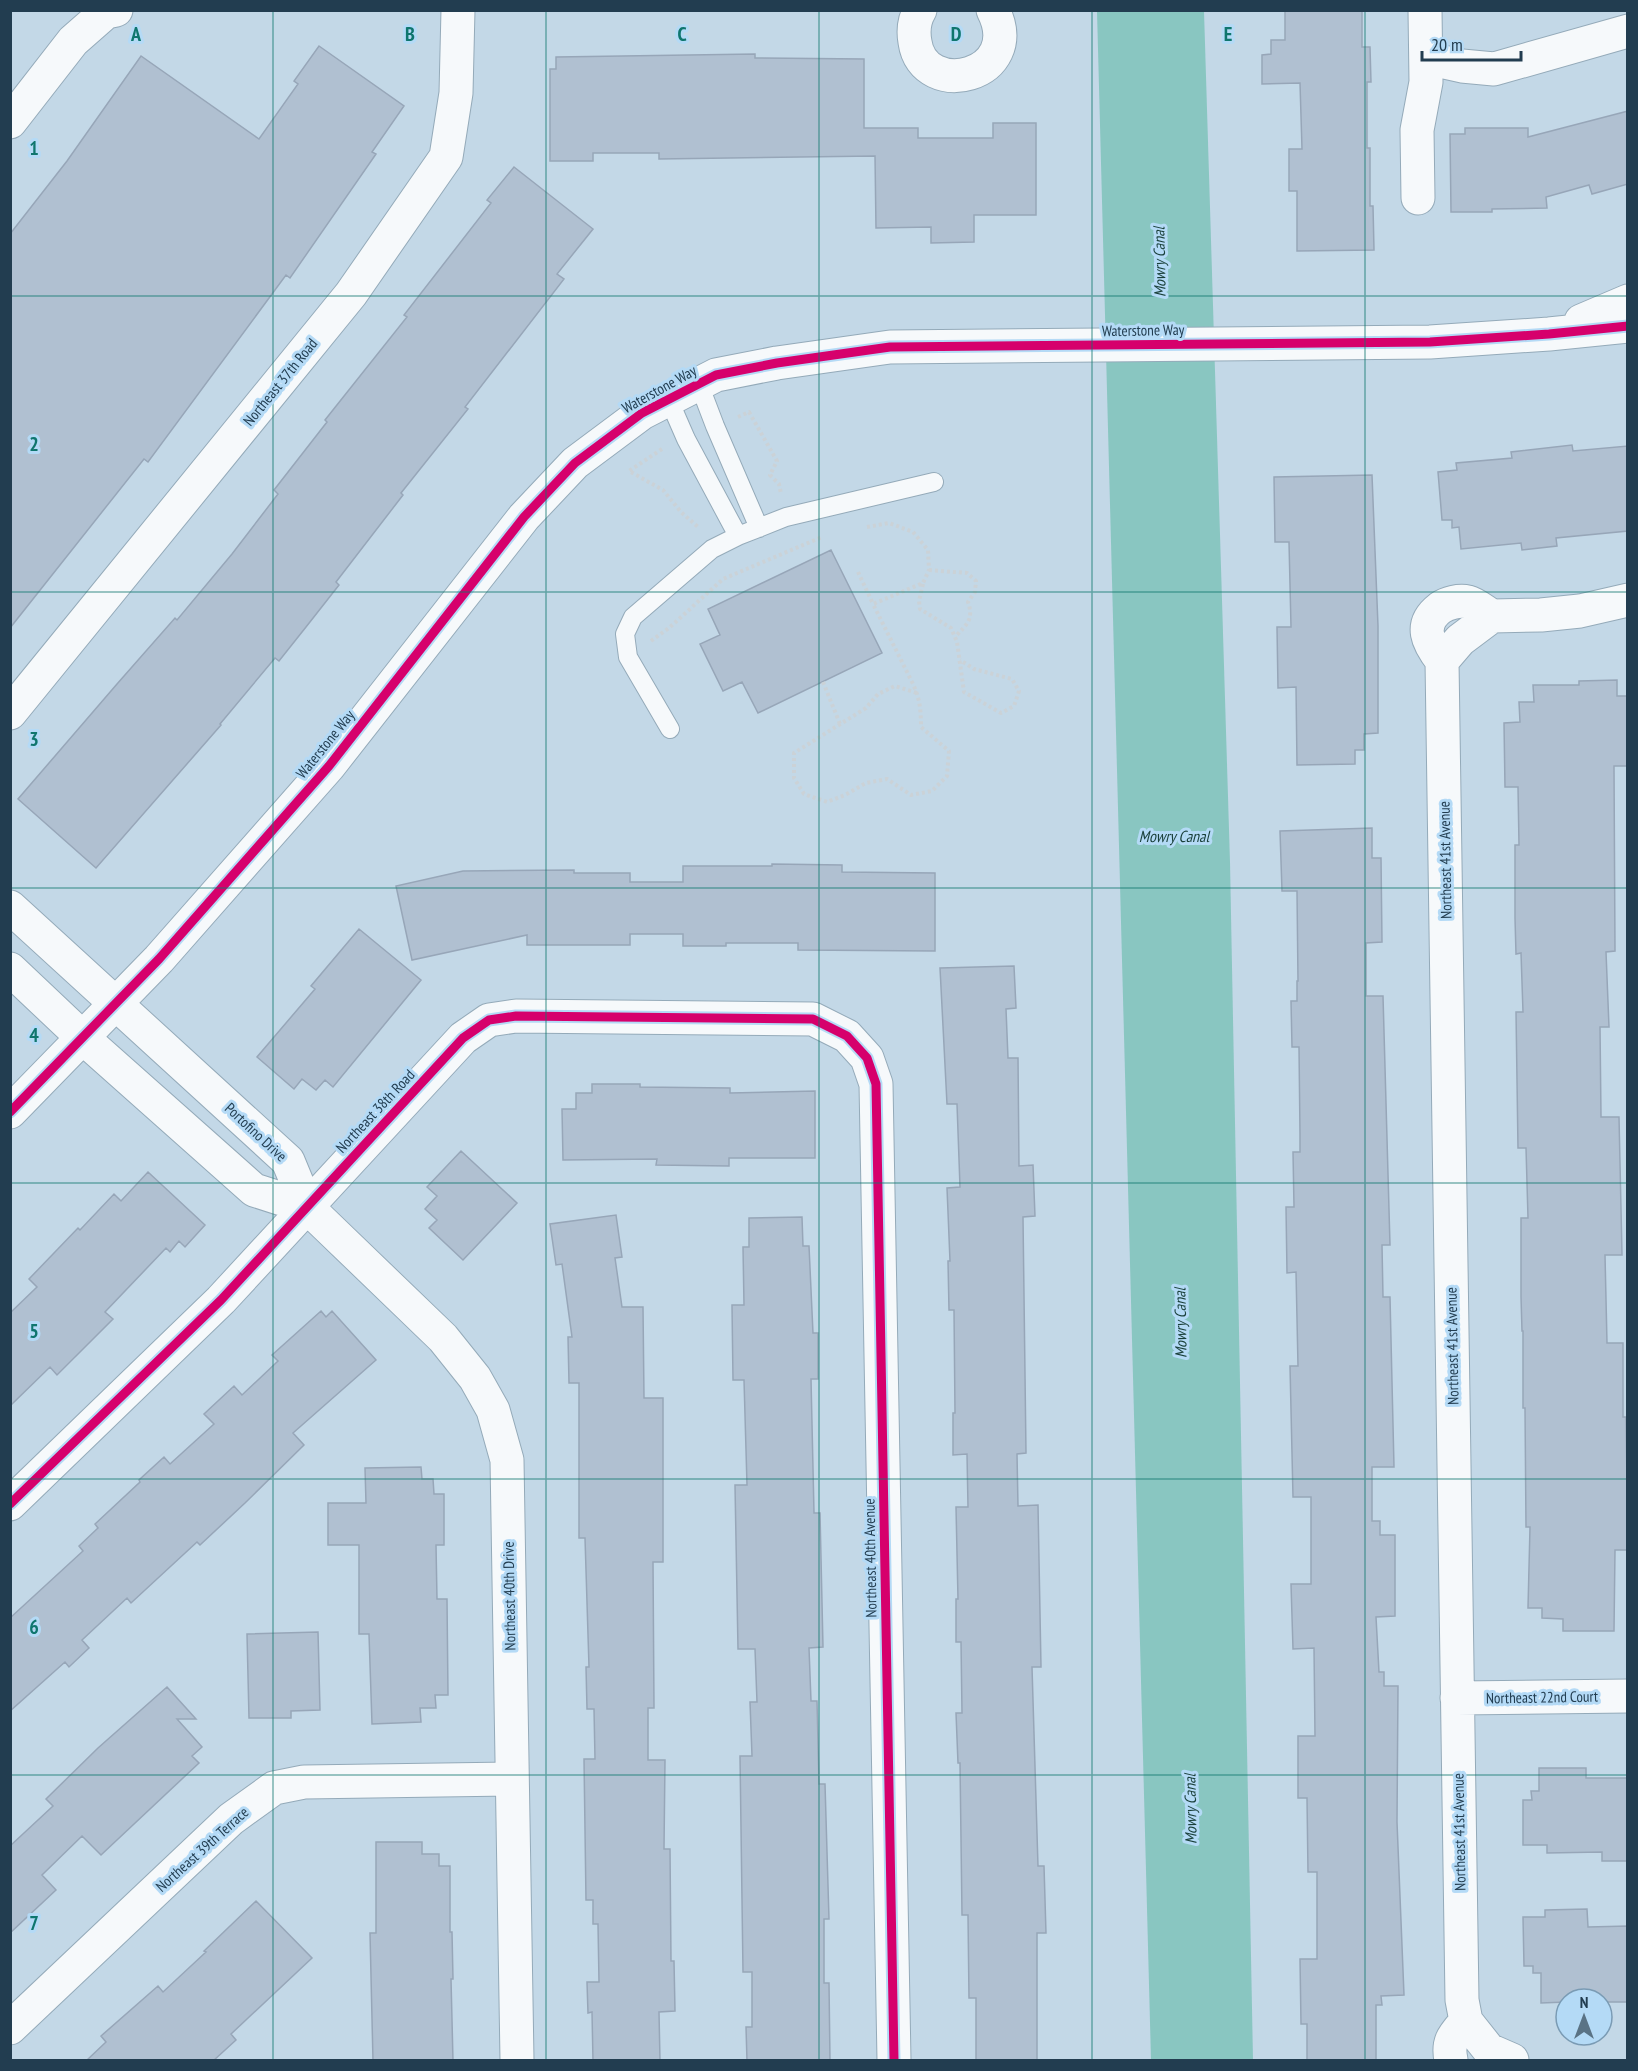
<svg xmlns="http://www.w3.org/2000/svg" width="1638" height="2071" font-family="'PT Sans Narrow',sans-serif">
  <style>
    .water { fill: #89c6c1 }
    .building { fill: #b0c0d1; stroke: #97a6b8; stroke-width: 1.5 }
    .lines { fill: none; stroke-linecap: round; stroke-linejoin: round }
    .lane-casing { stroke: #94aab9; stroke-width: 20 }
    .street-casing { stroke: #94aab9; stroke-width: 35 }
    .path { stroke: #cbd2d7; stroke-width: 4; stroke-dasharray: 3 3; stroke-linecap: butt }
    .lane { stroke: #f6f9fb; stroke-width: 18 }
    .street { stroke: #f6f9fb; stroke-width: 33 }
    .cycleway-casing { stroke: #b4daf6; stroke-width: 13 }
    .cycleway { stroke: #d6006c; stroke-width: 9 }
    .grid { fill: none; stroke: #0f766e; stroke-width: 1.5; stroke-opacity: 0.55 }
    .labels { text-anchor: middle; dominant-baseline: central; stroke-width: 6; stroke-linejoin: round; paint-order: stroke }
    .street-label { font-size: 15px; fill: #223d50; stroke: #b4daf6 }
    .water-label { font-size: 16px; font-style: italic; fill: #193f39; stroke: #b4daf6 }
    .grid-label { font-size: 20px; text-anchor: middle; font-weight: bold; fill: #0f766e; stroke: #b4daf6; stroke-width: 6; stroke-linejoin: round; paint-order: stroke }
  </style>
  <rect width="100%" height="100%" fill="#c3d8e7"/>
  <path class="water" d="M 1097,11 L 1204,11 L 1230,862 L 1253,2060 L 1151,2060 Z"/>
  <path class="building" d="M 1285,10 L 1362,10 L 1362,47 L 1370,47 L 1371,82 L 1367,82 L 1367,148 L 1370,148 L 1370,206 L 1373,206 L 1374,250 L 1297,251 L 1297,191 L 1289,191 L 1289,149 L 1302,149 L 1300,83 L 1262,84 L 1262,55 L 1271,54 L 1271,40 L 1285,40 Z
    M 319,46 L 404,106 L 372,152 L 376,154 L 290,278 L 286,275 L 148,462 L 144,459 L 10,628 L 10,234 L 67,161 L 141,56 L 259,139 L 298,84 L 294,81 Z
    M 755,54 L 755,58 L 864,59 L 864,128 L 918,128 L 918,138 L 993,138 L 993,123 L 1036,123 L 1036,215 L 974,215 L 974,242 L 931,243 L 931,227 L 876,228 L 875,156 L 659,159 L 659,153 L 593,153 L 593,161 L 550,161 L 550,69 L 556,69 L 556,57 Z
    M 1628,111 L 1628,184 L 1592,194 L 1589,185 L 1546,197 L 1547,208 L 1492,209 L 1492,212 L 1451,212 L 1450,134 L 1465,134 L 1465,128 L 1528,128 L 1528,137 Z
    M 514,167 L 593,229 L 557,274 L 564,279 L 465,407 L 468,409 L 401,493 L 403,495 L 336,582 L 339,585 L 306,627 L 279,661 L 275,658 L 220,724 L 221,725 L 96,868 L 18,799 L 117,684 L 175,618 L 177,620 L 232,554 L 278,494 L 274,490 L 327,422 L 325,420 L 407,317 L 404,315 L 491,203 L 487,200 Z
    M 1572,445 L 1573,451 L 1628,446 L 1628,531 L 1556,538 L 1557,546 L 1522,550 L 1521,543 L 1461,549 L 1459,527 L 1452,528 L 1452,520 L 1442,520 L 1438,472 L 1457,470 L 1456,463 L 1512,458 L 1511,452 Z
    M 1372,475 L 1378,626 L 1378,733 L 1364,734 L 1364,750 L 1355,750 L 1355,764 L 1297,765 L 1296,687 L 1278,688 L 1277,627 L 1291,627 L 1289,542 L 1275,542 L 1274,477 Z
    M 831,550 L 882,653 L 758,713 L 742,682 L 723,691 L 700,644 L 720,635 L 708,609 Z
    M 1617,680 L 1617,696 L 1628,696 L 1628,766 L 1614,766 L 1615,951 L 1606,952 L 1609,1027 L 1600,1027 L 1601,1117 L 1619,1117 L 1622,1255 L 1605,1255 L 1607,1343 L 1623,1343 L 1623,1417 L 1626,1417 L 1628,1550 L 1615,1550 L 1614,1631 L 1563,1631 L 1563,1619 L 1542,1618 L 1542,1608 L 1528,1608 L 1530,1527 L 1526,1527 L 1525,1408 L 1523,1408 L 1523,1331 L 1522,1331 L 1521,1297 L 1521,1218 L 1528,1218 L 1526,1148 L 1518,1148 L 1516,1012 L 1523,1012 L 1521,953 L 1516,954 L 1515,918 L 1515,845 L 1519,845 L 1518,787 L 1505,787 L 1504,723 L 1520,722 L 1519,702 L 1534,702 L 1533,685 L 1579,685 L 1579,681 Z
    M 1372,828 L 1372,858 L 1381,858 L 1382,942 L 1366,943 L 1366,996 L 1383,996 L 1390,1245 L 1382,1245 L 1383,1297 L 1390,1297 L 1394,1467 L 1372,1467 L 1372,1521 L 1380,1521 L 1380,1535 L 1395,1535 L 1395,1616 L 1376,1617 L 1379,1672 L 1384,1672 L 1384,1686 L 1398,1686 L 1397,1822 L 1404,1995 L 1381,1996 L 1382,2005 L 1376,2005 L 1376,2061 L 1307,2061 L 1307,2024 L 1301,2024 L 1300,1959 L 1317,1959 L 1317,1872 L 1308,1872 L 1307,1798 L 1298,1798 L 1298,1736 L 1315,1736 L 1314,1648 L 1293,1649 L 1291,1584 L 1311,1584 L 1311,1497 L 1293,1497 L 1290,1366 L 1298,1366 L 1296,1272 L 1287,1273 L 1286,1207 L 1294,1207 L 1293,1152 L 1300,1152 L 1300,1134 L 1299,1047 L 1292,1047 L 1291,1001 L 1297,1001 L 1297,981 L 1298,981 L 1297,891 L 1282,891 L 1280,831 Z
    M 772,864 L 842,865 L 842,872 L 935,873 L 935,951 L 798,950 L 798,943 L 726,943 L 726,946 L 683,946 L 683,934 L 630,934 L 630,945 L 527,945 L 527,935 L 412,960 L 396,886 L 463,871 L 574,870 L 574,873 L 630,873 L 630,882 L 683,882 L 683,866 L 772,866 Z
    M 359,929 L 421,980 L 333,1087 L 325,1080 L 316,1090 L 302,1079 L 294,1089 L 257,1057 L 315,989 L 311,986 Z
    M 1014,966 L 1016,1008 L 1006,1009 L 1008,1058 L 1018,1058 L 1019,1166 L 1033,1165 L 1035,1216 L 1023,1217 L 1026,1453 L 1017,1454 L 1018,1506 L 1038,1505 L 1041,1667 L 1032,1667 L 1038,1866 L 1044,1866 L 1046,1933 L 1037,1933 L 1037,2061 L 976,2061 L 976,1998 L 969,1998 L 968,1915 L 962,1915 L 960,1763 L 958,1763 L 956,1713 L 962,1713 L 961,1642 L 956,1642 L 956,1599 L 958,1599 L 956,1507 L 968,1507 L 967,1454 L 953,1455 L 953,1413 L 955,1413 L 954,1310 L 949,1310 L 948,1261 L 950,1261 L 947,1188 L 960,1187 L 957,1104 L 947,1104 L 940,968 Z
    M 592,1084 L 640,1084 L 640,1087 L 730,1088 L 730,1093 L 815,1091 L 815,1158 L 729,1158 L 729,1166 L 656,1165 L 657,1159 L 563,1160 L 562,1109 L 576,1109 L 576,1093 L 592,1093 Z
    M 461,1151 L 517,1203 L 463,1260 L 429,1228 L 437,1220 L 425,1209 L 437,1196 L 427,1187 Z
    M 148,1172 L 205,1225 L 185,1247 L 179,1241 L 170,1252 L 166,1248 L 105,1312 L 113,1319 L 57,1375 L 50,1367 L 10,1406 L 10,1313 L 37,1287 L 29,1279 L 78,1228 L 80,1230 L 114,1194 L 121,1201 Z
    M 616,1215 L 622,1257 L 615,1258 L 622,1307 L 643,1307 L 644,1398 L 663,1398 L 663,1562 L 653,1562 L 654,1708 L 648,1708 L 648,1760 L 665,1760 L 664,1849 L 670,1849 L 671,1961 L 674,1961 L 675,2011 L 659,2012 L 660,2061 L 593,2061 L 592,2012 L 588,2013 L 587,1982 L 599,1982 L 598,1924 L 593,1924 L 593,1900 L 586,1900 L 584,1759 L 595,1759 L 594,1709 L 587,1709 L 586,1667 L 589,1667 L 585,1538 L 579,1538 L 579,1383 L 569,1383 L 568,1337 L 572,1337 L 562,1264 L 556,1265 L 550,1224 Z
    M 802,1217 L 803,1246 L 809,1246 L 813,1333 L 818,1333 L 818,1379 L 811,1379 L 814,1513 L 820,1513 L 823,1647 L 809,1648 L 811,1701 L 817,1701 L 819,1784 L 825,1784 L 829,1919 L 824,1919 L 824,1983 L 829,1983 L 830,2061 L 747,2061 L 746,2027 L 752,2027 L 752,1972 L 743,1972 L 740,1756 L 752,1756 L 750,1702 L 757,1702 L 755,1649 L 738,1649 L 735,1485 L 747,1485 L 744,1380 L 733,1380 L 732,1305 L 744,1305 L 743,1247 L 749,1247 L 749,1218 Z
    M 321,1311 L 326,1317 L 332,1311 L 376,1360 L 293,1433 L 304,1445 L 245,1503 L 200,1545 L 197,1542 L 131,1603 L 127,1598 L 82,1640 L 89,1648 L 69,1667 L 65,1662 L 10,1711 L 10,1618 L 83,1551 L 79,1546 L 98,1528 L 95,1524 L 140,1482 L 139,1480 L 164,1457 L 170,1464 L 214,1424 L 204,1414 L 234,1386 L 242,1395 L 278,1361 L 272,1355 Z
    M 421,1467 L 422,1479 L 433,1479 L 434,1494 L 444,1494 L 444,1545 L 436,1545 L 437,1599 L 447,1599 L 448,1695 L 435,1695 L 436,1708 L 420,1708 L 421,1722 L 372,1724 L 369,1634 L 359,1634 L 359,1545 L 328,1545 L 328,1503 L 366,1503 L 365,1468 Z
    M 318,1632 L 320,1710 L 291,1711 L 291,1718 L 249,1718 L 247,1634 Z
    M 167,1687 L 196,1719 L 177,1719 L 202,1747 L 192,1756 L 199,1763 L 101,1855 L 82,1836 L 42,1875 L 56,1890 L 10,1933 L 10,1846 L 53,1806 L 46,1799 L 98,1748 Z
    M 1539,1768 L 1586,1768 L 1586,1778 L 1628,1778 L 1628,1861 L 1602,1861 L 1602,1852 L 1547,1853 L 1547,1845 L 1523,1845 L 1523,1800 L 1532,1800 L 1531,1791 L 1539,1791 Z
    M 376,1842 L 422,1842 L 422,1854 L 439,1854 L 439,1866 L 450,1866 L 450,1932 L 452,1932 L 453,1979 L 451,1979 L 453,2061 L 373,2061 L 370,1933 L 376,1933 Z
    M 256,1901 L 312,1958 L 231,2034 L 236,2040 L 213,2061 L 86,2061 L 106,2042 L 101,2036 L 158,1986 L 163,1992 L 206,1952 L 204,1951 Z
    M 1587,1909 L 1588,1927 L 1628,1926 L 1628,2002 L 1602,2002 L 1602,1999 L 1566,1999 L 1566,2002 L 1541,2003 L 1541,1973 L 1533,1973 L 1533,1966 L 1524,1966 L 1523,1917 L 1545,1917 L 1545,1910 Z"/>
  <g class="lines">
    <g class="lane-casing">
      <path id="lane" d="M 699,384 L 715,426 L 759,528
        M 669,400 L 686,439 L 738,536
        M 670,729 L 628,657 L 625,634 L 633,617 L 712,549 L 738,536 L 786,517 L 934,482"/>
    </g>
    <g class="street-casing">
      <path id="street" d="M 920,10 C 914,20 913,31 915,42 C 923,101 1027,77 993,10
        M 1426,58 L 1462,66 L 1494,69 L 1628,31
        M 10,122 L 73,41 L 106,12 L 116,10
        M 1418,198 L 1417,130 L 1426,82 L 1425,10
        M 1581,321 L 1628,301
        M 1442,661 C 1428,643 1418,625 1440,608 C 1447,603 1459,600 1468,602 C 1476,604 1485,612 1492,616
        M 10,713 L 351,294 L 446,157 L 456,93 L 458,10
        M 10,907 L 288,1161 L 307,1207 L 443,1338 L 475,1378 L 493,1410 L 507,1460 L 517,2060
        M 10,969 L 83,1038 L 254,1190 L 307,1207
        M 10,1112 L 159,959 L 329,766 L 524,517 L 575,463 L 642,413 L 716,375 L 777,363 L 890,347 L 1430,342 L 1549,334 L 1628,326
        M 10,1504 L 221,1300 L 463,1038 L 489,1020 L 516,1016 L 813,1019 L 847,1036 L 867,1058 L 876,1084 L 894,2060
        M 1457,1698 L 1628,1696
        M 10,2028 L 231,1819 L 274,1788 L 304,1782 L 512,1779
        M 1451,2060 C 1447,2041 1454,2035 1466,2021
        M 1512,2060 L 1489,2050 L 1466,2021 L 1462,2000 L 1442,661 L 1460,640 L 1492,616 L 1541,615 L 1580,611 L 1628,600"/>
    </g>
    <path class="path" d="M 738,417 L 749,412 L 777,461 L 770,475 L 779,484 L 781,494
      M 662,449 L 629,471 L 663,490 L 681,512 L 699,528
      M 867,527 L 889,523 L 913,532 L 928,550 L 929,570 L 923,583 L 873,604 L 913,684 C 920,699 921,711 921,727 L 949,751 L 947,776 L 932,791 L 911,795 L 887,779 L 866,783 L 845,795 L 827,802 L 804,794 L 794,778 L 794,753 L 866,708 L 878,694 L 895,686 L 917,693
      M 929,570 L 967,573 L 976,581 L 975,592 L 968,602 C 974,620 967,624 955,637
      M 858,572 L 873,604
      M 923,584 L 919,601 L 920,609 L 951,628 L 957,642 L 964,692 L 1001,713 L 1014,706 L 1019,691 L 1012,679 L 974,669 L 960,660
      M 651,641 L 669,628 L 723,579 L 822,537
      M 823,682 L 840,724"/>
    <use href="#lane" class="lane"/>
    <use href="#street" class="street"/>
    <g class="cycleway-casing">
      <path id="cycleway" d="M 10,1112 L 159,959 L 329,766 L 524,517 L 575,463 L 642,413 L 716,375 L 777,363 L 890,347 L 1430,342 L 1549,334 L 1628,326
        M 10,1504 L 221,1300 L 463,1038 L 489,1020 L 516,1016 L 813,1019 L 847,1036 L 867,1058 L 876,1084 L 894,2060"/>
    </g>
    <use href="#cycleway" class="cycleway"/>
  </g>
  <path class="grid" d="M 273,10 L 273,2060M 546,10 L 546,2060M 819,10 L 819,2060M 1092,10 L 1092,2060M 1365,10 L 1365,2060M 10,296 L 1628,296M 10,592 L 1628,592M 10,888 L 1628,888M 10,1183 L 1628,1183M 10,1479 L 1628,1479M 10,1775 L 1628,1775"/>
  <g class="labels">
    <g class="street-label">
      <text transform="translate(1143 330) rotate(-1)">Waterstone Way</text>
      <text transform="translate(280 382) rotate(-51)">Northeast 37th Road</text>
      <text transform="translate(659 389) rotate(-29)">Waterstone Way</text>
      <text transform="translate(325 744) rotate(-51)">Waterstone Way</text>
      <text transform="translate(1445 860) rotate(-91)">Northeast 41st Avenue</text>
      <text transform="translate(375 1111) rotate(-47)">Northeast 38th Road</text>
      <text transform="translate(256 1132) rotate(43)">Portofino Drive</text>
      <text transform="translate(1452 1346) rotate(-91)">Northeast 41st Avenue</text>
      <text transform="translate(870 1558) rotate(-91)">Northeast 40th Avenue</text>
      <text transform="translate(509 1596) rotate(-91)">Northeast 40th Drive</text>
      <text transform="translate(1542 1697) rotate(-1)">Northeast 22nd Court</text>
      <text transform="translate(1459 1832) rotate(-91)">Northeast 41st Avenue</text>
      <text transform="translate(202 1849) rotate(-42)">Northeast 39th Terrace</text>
    </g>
    <g class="water-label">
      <text transform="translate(1159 262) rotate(-91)">Mowry Canal</text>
      <text x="1174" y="836">Mowry Canal</text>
      <text transform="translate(1180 1323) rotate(-91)">Mowry Canal</text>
      <text transform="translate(1190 1809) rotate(-91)">Mowry Canal</text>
    </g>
  </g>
  <g class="grid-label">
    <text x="136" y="41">A</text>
    <text x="410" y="41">B</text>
    <text x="682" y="41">C</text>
    <text x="956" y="41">D</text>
    <text x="1228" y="41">E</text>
    <text x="34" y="155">1</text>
    <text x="34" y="451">2</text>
    <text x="34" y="746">3</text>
    <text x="34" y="1042">4</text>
    <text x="34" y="1338">5</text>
    <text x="34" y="1634">6</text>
    <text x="34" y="1930">7</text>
  </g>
  <rect width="1638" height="2071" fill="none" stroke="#223d50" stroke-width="24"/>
  <g transform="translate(1584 2017)"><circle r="28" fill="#b4daf6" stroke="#7a9bb4" stroke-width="1.5"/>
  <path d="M0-4.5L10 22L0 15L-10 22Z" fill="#5a7385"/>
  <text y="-9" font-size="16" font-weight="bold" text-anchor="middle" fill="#223d50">N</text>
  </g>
  <path d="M1422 51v9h99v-9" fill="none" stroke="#223d50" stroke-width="3"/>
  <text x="1431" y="51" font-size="18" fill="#223d50" stroke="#b4daf6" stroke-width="4.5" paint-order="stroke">20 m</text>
</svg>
